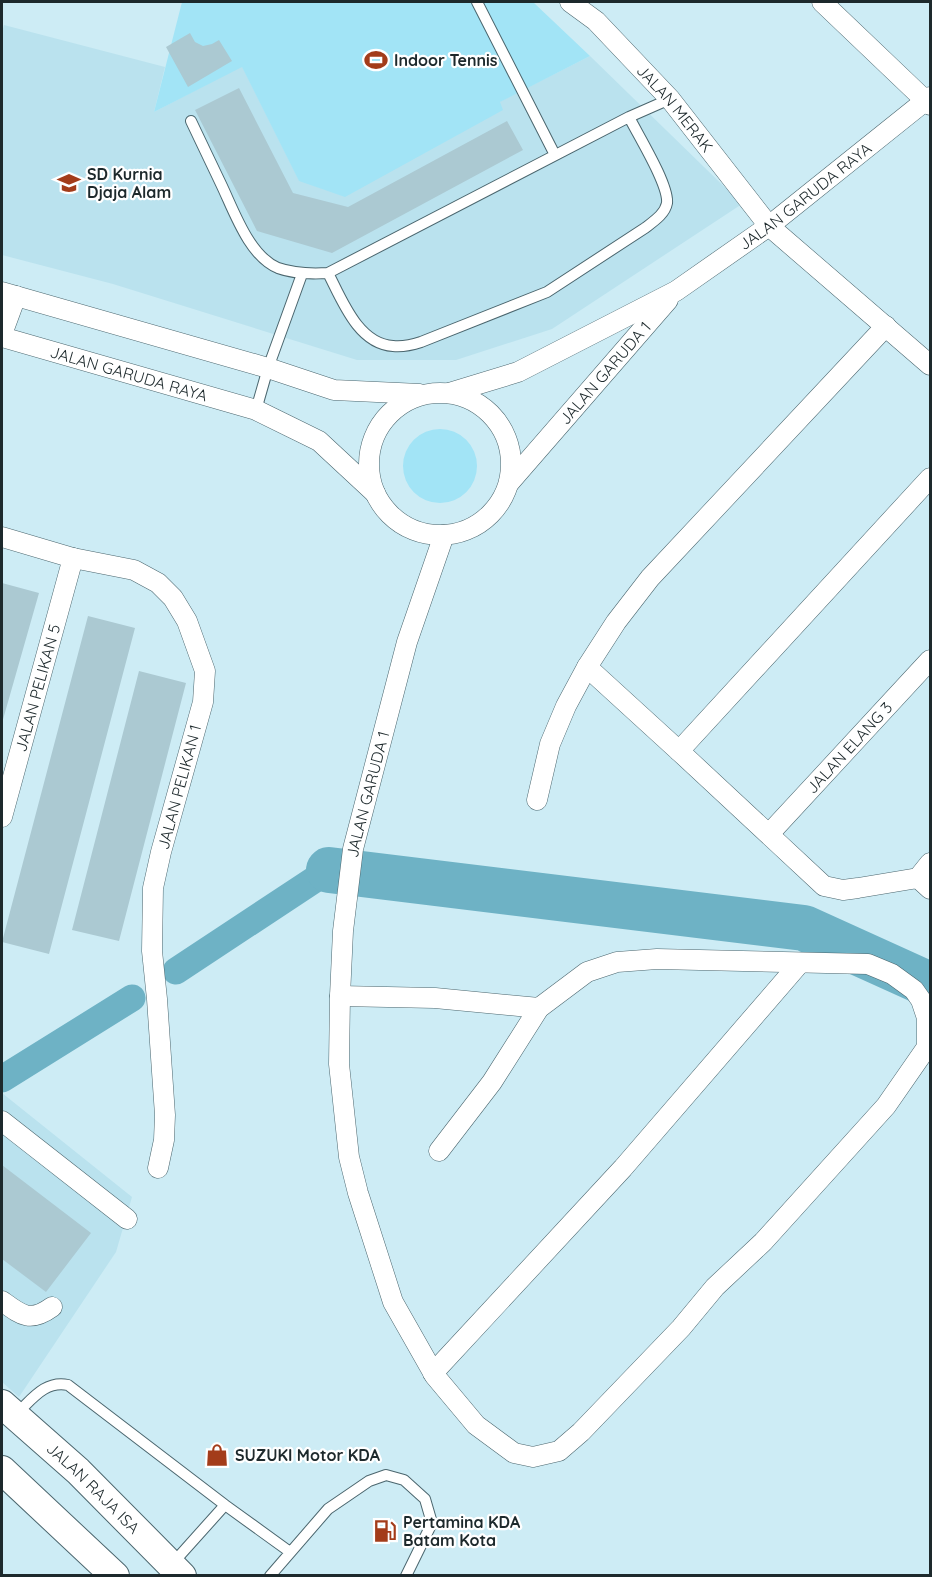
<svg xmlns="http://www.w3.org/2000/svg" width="932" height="1577" font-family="Quicksand,sans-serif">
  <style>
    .built { fill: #bae2ee }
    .green { fill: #a2e4f6 }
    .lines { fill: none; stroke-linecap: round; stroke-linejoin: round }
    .canal { stroke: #6eb2c5; stroke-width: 27 }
    .river { stroke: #6eb2c5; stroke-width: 46 }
    .building { fill: #abc9d2 }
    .lane-casing { stroke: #4b666e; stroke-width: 12 }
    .street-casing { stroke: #4b666e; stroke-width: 21 }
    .secondary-casing { stroke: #4b666e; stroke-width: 30 }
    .lane { stroke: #fff; stroke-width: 10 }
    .street { stroke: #fff; stroke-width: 20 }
    .secondary { stroke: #fff; stroke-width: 28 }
    .labels { text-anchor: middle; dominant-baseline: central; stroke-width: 4.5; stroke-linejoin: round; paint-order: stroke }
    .poi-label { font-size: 16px; font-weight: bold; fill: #1d292c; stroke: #fff; text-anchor: start }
    .street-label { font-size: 16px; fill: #1d292c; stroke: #fff }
  </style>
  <rect width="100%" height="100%" fill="#cdecf5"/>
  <path class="built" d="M 4,25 L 165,67 L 154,112 L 242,66 L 299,180 L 326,190 L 590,56 L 742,204 L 552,329 L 456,360 L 357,360 L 113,284 L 2,255 L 2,32 Z
    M 2,1093 L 132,1197 L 116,1252 L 19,1397 L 2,1382 Z"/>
  <path class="green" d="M 182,2 L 533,2 L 590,56 L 500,102 L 503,110 L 345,197 L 299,181 L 242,67 L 154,112 Z
    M403 466a37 37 0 1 1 74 0a37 37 0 1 1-74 0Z"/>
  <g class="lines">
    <path class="canal" d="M 176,971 L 329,870
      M 2,1079 L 132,998"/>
    <path class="river" d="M 329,870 L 804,928 L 930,985"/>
  </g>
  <path class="building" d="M 190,33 L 195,42 L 203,46 L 212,44 L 219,40 L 232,61 L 188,87 L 166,47 Z
    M 239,88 L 293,193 L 348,207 L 507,121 L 523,150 L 332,253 L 257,231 L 195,110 Z
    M 2,583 L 39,593 L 2,723 Z
    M 88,616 L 135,628 L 49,954 L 2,942 Z
    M 139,671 L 186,683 L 119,941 L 72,930 Z
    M 2,1165 L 91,1233 L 46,1292 L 2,1259 Z"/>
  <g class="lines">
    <g class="lane-casing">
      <path id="lane" d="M 477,2 L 555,155
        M 191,121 C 201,142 211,163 221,184 C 234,211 249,256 278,268 C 295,274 311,274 328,273 C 342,300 358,344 393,346 C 403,347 412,345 421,342 L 547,292 L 645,228 C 654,221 665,214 667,203 C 669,185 638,135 629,117 L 670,99
        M 328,273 L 629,117
        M 256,410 L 268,368 L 302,274
        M 15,1415 C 31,1401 44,1380 68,1385 L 225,1505 L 173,1563
        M 225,1505 L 290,1552
        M 270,1576 L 328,1509 L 369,1481 L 386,1475 L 404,1480 L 425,1499 L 432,1523 L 406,1576"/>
    </g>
    <g class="street-casing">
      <g id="street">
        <path id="s1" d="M 570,2 L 596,21 L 670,99 L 769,226 L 930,365"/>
        <path d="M 822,2 L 930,105"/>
        <path d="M 2,292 L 268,368 L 334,390 L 420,394"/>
        <path d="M 2,334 L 16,296"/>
        <path id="s2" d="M 2,337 L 256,410 L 319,441 L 375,493"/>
        <path id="s3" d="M 449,393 L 518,372 L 676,291 L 769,226 L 930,97"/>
        <circle cx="440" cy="464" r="71"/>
        <path id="s4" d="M 509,483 L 668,300"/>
        <path d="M 2,537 L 73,558 L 134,570 L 158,583 L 173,598 L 187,621 L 205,671 L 203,702 L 161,852 L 153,888 L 152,951 L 157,999 L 165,1115 L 164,1140 L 158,1168"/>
        <path d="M 587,667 L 679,751 L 824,886 L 843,890 L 858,888 L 918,878 L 930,889"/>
        <path d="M 679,751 L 930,478"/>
        <path d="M 537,800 L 550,744 L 566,706 L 587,667 L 616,622 L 650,578 L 886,326"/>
        <path id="s5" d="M 2,817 L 73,558"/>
        <path id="s6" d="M 769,834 L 930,660"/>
        <path d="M 918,878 L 930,863"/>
        <path d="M 340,996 L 435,998 L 539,1008"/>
        <path d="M 2,1121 L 127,1219"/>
        <path id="s7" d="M 439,1151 L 492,1082 L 539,1008 L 587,972 L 617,962 L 657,959 L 868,964 L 892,974 L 914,990 L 921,1000 L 927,1018 L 927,1047 L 886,1106 L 763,1242 L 715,1287 L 681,1328 L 581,1432 L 559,1451 L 533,1457 L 514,1453 L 476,1425 L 435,1376 L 393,1302 L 358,1193 L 349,1157 L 339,1064 L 340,996 L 343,931 L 353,849 L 407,642 L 444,535"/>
        <path d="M 2,1301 C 21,1315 30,1323 52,1307"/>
        <path d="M 433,1373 L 623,1168 L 800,963"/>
      </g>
    </g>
    <g class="secondary-casing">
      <g id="secondary">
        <path id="s8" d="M 2,1404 L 78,1471 L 182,1576"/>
        <path d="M 2,1470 L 115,1576"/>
      </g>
    </g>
    <use href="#lane" class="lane"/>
    <use href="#street" class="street"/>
    <use href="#secondary" class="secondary"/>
  </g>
  <defs>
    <g id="stadium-bare" transform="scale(1.8)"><path d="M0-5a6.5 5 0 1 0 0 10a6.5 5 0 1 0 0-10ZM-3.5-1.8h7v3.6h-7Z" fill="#a33c1a" stroke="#fff" stroke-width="2.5" paint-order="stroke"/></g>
    <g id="school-bare" transform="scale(1.8)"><path d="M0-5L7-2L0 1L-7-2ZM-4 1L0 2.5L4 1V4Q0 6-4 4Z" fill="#a33c1a" stroke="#fff" stroke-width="2.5" paint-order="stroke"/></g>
    <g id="shop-bare" transform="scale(1.8)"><path d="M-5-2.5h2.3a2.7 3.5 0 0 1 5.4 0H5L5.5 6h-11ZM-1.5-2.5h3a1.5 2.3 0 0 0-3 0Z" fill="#a33c1a" stroke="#fff" stroke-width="2.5" paint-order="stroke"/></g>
    <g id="fuel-bare" transform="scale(1.8)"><path d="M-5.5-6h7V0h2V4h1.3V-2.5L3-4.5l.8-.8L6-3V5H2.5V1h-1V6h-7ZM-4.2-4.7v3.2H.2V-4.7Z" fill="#a33c1a" stroke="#fff" stroke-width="2.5" paint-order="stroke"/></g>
  </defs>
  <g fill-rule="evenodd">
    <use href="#stadium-bare" x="376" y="60"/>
    <use href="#school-bare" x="69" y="183"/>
    <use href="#shop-bare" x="217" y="1455"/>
    <use href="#fuel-bare" x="385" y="1531"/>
  </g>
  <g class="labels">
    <g class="poi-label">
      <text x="394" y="60">Indoor Tennis</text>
      <text x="87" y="174">SD Kurnia<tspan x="87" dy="18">Djaja Alam</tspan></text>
      <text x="235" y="1455">SUZUKI Motor KDA</text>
      <text x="403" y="1522">Pertamina KDA<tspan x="403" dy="18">Batam Kota</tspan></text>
    </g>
    <g class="street-label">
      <text stroke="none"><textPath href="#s1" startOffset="150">JALAN MERAK</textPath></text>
      <text stroke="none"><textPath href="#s3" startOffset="410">JALAN GARUDA RAYA</textPath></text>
      <text stroke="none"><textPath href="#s2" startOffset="132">JALAN GARUDA RAYA</textPath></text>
      <text stroke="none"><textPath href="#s4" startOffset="146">JALAN GARUDA 1</textPath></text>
      <text stroke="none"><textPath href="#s5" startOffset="134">JALAN PELIKAN 5</textPath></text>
      <text stroke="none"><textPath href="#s6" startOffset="118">JALAN ELANG 3</textPath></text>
      <text transform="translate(179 787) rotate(-75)">JALAN PELIKAN 1</text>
      <text stroke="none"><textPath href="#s7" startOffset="1938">JALAN GARUDA 1</textPath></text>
      <text stroke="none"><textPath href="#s8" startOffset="124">JALAN RAJA ISA</textPath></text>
    </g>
  </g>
  <rect width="932" height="1577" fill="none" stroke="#1d292c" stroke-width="6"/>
</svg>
